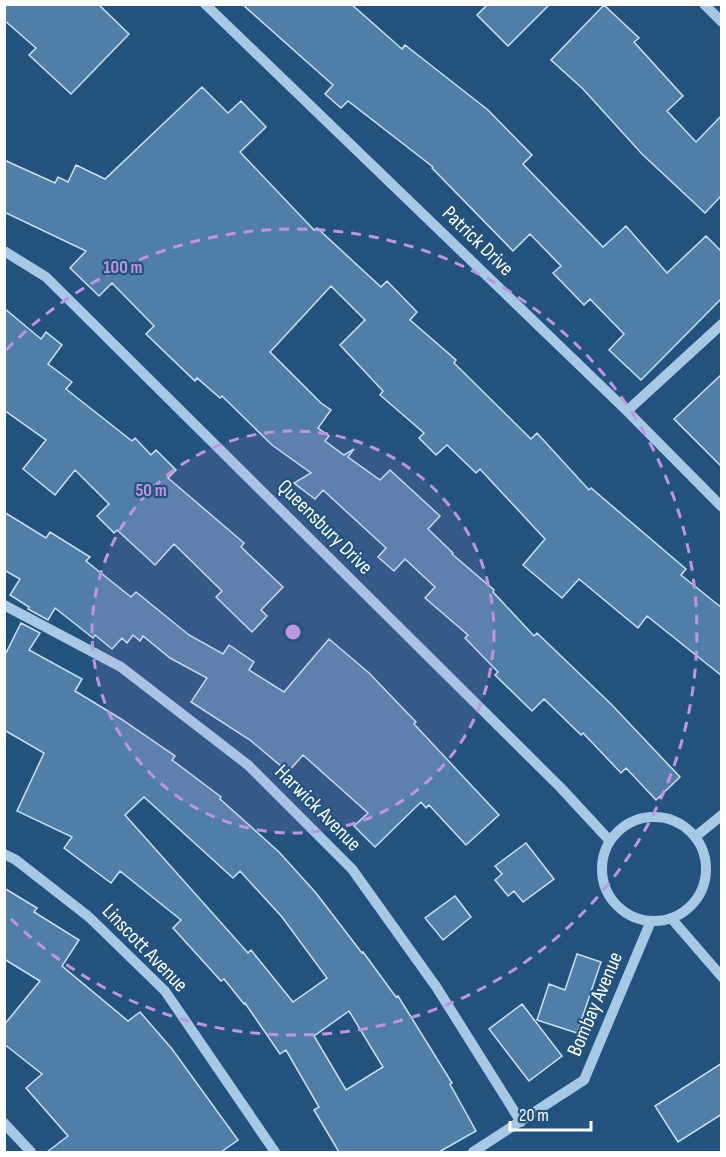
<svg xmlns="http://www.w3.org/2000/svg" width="726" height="1157" font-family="'Sofia Sans Condensed',sans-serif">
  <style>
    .building { fill: #507ea9; stroke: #cbe1f5; stroke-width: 1.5; fill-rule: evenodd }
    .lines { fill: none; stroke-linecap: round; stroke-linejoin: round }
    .minor { stroke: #a8c9e6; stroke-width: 10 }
    .ring { fill: none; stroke: #bd96df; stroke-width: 3; stroke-dasharray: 10 8 }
    .labels { text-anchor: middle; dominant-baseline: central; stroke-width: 4.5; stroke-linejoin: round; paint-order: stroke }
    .street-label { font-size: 21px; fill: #fff; stroke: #23527e }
    .centre { fill: #bd96df; stroke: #23527e; stroke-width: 3 }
    .ring-label { font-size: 18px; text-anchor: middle; font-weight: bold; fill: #bd96df; stroke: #23527e; stroke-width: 4.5; stroke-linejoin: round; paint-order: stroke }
  </style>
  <rect width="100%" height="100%" fill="#23527e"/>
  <path class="building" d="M 4,4 L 98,4 L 129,34 L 71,94 L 29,55 L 36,48 L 4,20 Z
    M 242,4 L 351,4 L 402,49 L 405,45 L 488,110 L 532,155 L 523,164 L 603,247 L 626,226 L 667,273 L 706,236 L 722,252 L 722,298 L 641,380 L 609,350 L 624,334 L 590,299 L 584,305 L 553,273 L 561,266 L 530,234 L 513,251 L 432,168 L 433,167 L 348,101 L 341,108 L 325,94 L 333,85 Z
    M 488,4 L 550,4 L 508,46 L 477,15 Z
    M 604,5 L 639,38 L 634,42 L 683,96 L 667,111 L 696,142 L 722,115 L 722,195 L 705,213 L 642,154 L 583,89 L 551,60 Z
    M 202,87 L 228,113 L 241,101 L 266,127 L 240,152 L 314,230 L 317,228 L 381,287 L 387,281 L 417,312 L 410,320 L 456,360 L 454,363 L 531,439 L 537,433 L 589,490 L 591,488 L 686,569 L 681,575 L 722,608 L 722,676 L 647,616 L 638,628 L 579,579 L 562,598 L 523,565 L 545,539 L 480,469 L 476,473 L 447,445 L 436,455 L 419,438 L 424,433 L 380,395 L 383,391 L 340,345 L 365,320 L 331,286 L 270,352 L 321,403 L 331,410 L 318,428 L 329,436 L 325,441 L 344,455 L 354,449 L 348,457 L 380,480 L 390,470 L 440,516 L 428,529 L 453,553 L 452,554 L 494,590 L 493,592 L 534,636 L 537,633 L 611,704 L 680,777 L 656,800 L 626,768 L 621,773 L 583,733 L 581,735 L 544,699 L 532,711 L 495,675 L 498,672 L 465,638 L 468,635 L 425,598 L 435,587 L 405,559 L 394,571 L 378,557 L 386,548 L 323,490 L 315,499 L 294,483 L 311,473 L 272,445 L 222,396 L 220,398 L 197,378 L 195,381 L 146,334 L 154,326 L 112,283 L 99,296 L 70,268 L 86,251 L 4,212 L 4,160 L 55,183 L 58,177 L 68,182 L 76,165 L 105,179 Z
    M 4,308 L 41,339 L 46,332 L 62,345 L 48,364 L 72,382 L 66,389 L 132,441 L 135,438 L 151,455 L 156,450 L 176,470 L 168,478 L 244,543 L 241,547 L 283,587 L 261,610 L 267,616 L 252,632 L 216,597 L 222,591 L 174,544 L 155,565 L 117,530 L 114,533 L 97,516 L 109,504 L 75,470 L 55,495 L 23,469 L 46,440 L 4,410 Z
    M 722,374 L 722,467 L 674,419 Z
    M 4,512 L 46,538 L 50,532 L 90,557 L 86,561 L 131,597 L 136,592 L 189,635 L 223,654 L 229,645 L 254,662 L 249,670 L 284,692 L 329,639 L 369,673 L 416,722 L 414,724 L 499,815 L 466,845 L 429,805 L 426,808 L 421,802 L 375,847 L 354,826 L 368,813 L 303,755 L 288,772 L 250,740 L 191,702 L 207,678 L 170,658 L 143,636 L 140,641 L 133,635 L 127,643 L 122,638 L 112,649 L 95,635 L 93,638 L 55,608 L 48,620 L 28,609 L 29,607 L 10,595 L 20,579 L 4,570 Z
    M 21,623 L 40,633 L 29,650 L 82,679 L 75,691 L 121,719 L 175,756 L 172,760 L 221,797 L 220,799 L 279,852 L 316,893 L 362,953 L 363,952 L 396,997 L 398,996 L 452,1083 L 450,1084 L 476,1131 L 439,1152 L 339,1152 L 314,1110 L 319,1107 L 286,1050 L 280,1054 L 245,1003 L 244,1004 L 224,979 L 221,981 L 173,928 L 181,920 L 120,871 L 111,883 L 64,848 L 72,837 L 17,811 L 44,753 L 4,730 L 4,657 ZM 144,797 L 233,878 L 240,871 L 282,917 L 327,978 L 293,1002 L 251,950 L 248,953 L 125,815 ZM 349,1011 L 383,1067 L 346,1090 L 314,1036 Z
    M 526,843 L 554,879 L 523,902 L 514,891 L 508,896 L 495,880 L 502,874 L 495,866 Z
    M 4,888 L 37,908 L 34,912 L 79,940 L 62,966 L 128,1021 L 140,1012 L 172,1049 L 238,1140 L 221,1152 L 47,1152 L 68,1136 L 26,1088 L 42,1074 L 4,1044 L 4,1025 L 40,981 L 4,959 Z
    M 455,896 L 471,917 L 443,940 L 425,918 Z
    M 577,954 L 601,962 L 577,1033 L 537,1020 L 549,984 L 565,990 Z
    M 522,1004 L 562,1056 L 529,1081 L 489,1029 Z
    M 722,1063 L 722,1114 L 678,1142 L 655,1106 Z"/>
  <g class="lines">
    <path class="minor" d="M 205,4 L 627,411 L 722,507
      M 704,4 L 722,22
      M 4,251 L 46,277 L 561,788 L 610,841
      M 627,411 L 722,324
      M 4,605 L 121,667 L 248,765 L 352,869 L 437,988 L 521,1122
      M602 869a52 52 0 1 1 104 0a52 52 0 1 1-104 0Z
      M 695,837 L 722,815
      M 4,854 L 16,860 L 89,917 L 165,991 L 275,1152
      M 671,918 L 722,977
      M 4,1123 L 31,1152
      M 473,1152 L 584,1080 L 651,921"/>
  </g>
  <circle cx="293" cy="632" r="201" fill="#bd96df" fill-opacity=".12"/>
  <g class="ring">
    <circle cx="293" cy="632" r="201"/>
    <path d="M6 350A403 403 0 1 1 6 914"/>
  </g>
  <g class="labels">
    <g class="street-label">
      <text transform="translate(478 241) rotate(44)">Patrick Drive</text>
      <text transform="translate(325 527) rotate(45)">Queensbury Drive</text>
      <text transform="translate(318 808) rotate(45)">Harwick Avenue</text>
      <text transform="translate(145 948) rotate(46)">Linscott Avenue</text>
      <text transform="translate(595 1004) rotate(-67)">Bombay Avenue</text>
    </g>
  </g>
  <circle cx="293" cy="632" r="9" class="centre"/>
  <g class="ring-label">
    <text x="123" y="273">100 m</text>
    <text x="151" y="496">50 m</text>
  </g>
  <rect width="726" height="1157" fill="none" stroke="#ffffff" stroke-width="12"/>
  <path d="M510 1121v9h81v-9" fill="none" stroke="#ffffff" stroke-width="3"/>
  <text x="519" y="1121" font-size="18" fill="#ffffff" stroke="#23527e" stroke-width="4.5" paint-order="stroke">20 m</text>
</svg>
